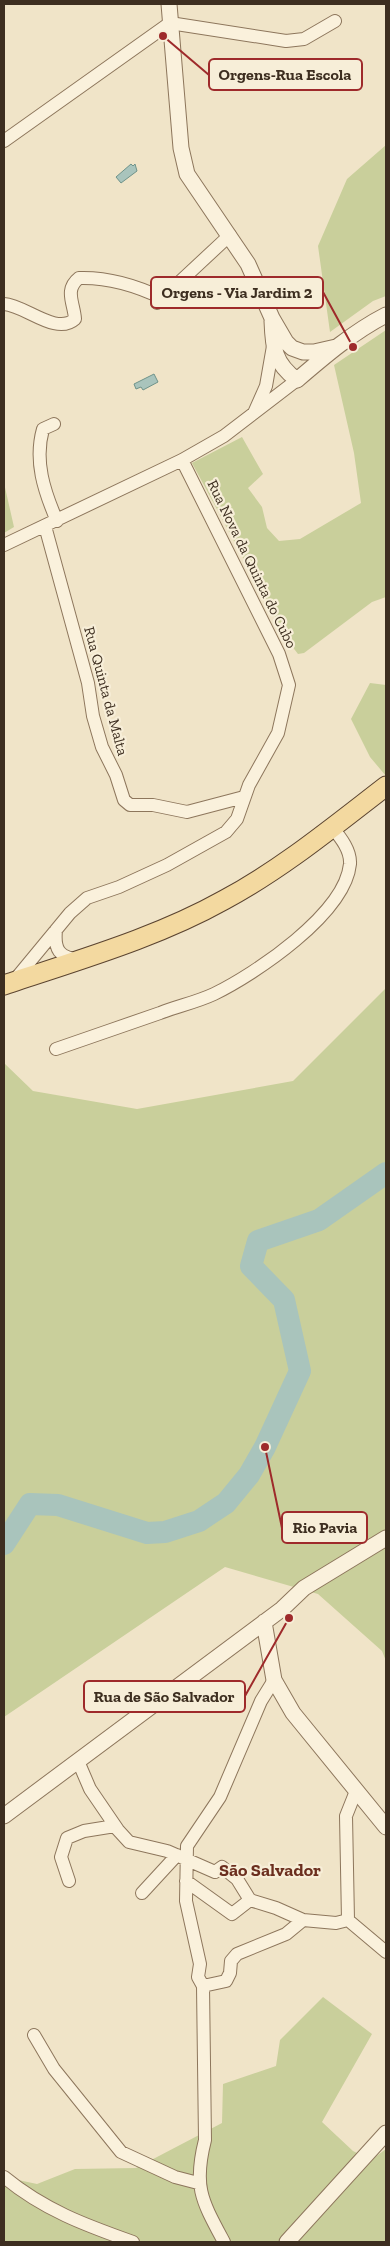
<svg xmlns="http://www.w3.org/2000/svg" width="390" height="2246" font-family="'Zilla Slab',serif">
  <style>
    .green { fill: #c9cf9b }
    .water { fill: #a9c4bc; stroke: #6f938a }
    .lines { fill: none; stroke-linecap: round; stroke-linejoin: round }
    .river { stroke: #a9c4bc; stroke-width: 22 }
    .minor-casing { stroke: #8d765c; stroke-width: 14 }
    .tertiary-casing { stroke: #8d765c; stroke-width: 17 }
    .primary-casing { stroke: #5b4430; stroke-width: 21 }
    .minor { stroke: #faf1dc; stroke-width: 12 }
    .tertiary { stroke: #faf1dc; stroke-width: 15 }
    .primary { stroke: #f3d9a0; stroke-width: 19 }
    .labels { text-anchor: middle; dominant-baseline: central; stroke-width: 4.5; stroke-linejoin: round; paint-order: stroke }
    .street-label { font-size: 15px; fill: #3d2e20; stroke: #f7eed8 }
    .quarter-label { font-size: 18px; font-weight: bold; fill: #6b2e1e; stroke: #f7eed8 }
    .leader { fill: none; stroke: #9e2a2b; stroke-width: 2 }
    .callout-dot { fill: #9e2a2b; stroke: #f7eed8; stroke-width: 2 }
    .callout { fill: #f7eed8; stroke: #9e2a2b; stroke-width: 2 }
    .callout-label { font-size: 16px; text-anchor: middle; font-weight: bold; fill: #3d2e20 }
  </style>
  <rect width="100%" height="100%" fill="#f0e4c8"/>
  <path class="green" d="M 386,145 L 386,296 L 373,301 L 330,332 L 318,246 L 347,179 Z
    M 386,330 L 386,597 L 372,602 L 304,653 L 298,654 L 288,641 L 192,463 L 242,437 L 263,474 L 248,488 L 262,507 L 267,528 L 279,541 L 300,539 L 361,503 L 354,453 L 334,365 Z
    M 4,483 L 14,527 L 4,533 Z
    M 370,683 L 386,685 L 386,776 L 370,757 L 351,719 Z
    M 386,988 L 386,1661 L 382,1651 L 318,1594 L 225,1567 L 4,1717 L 4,1063 L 33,1091 L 137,1109 L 293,1081 Z
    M 323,1997 L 372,2034 L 322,2122 L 353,2151 L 371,2160 L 386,2149 L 386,2242 L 4,2242 L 4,2177 L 37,2184 L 75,2169 L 136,2168 L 222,2123 L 223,2084 L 276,2066 L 280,2040 Z"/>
  <path class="water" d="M 131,164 L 133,166 L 135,164 L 137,171 L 121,183 L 116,177 Z
    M 154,374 L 158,382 L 143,390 L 141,387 L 136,389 L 134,384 Z"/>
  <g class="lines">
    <path class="river" d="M 4,1544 L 30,1504 L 58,1505 L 147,1533 L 165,1532 L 199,1521 L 226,1503 L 249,1475 L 265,1447 L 300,1371 L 284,1300 L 251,1266 L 258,1241 L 319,1220 L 386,1173"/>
    <g class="minor-casing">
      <path id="minor" d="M 4,141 L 170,23 L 286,41 L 304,39 L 335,21
        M 157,303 L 230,235
        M 4,304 C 25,305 56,336 75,319 C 74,303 64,290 79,278 C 109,277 135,285 162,298
        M 254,413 L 266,386 L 273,346
        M 54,424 L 43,429 C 34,461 44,491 57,521
        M 45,526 L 88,683 L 93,716 L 102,747 L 116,775 L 124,800 L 130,805 L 153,805 L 187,812 L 244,797
        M 4,545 L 182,460 L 224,436 L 297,380
        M 56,930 C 54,950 59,957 79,960
        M 13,982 L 70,913 L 87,898 L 119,887 L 167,865 L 226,832 L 237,819 L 249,785 L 278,733 L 289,685 L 279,654 L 182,460
        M 56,1049 C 91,1037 125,1025 160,1013 C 178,1006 197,1002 214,994 C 255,974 345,914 350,864 C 351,850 340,837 332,827
        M 78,1761 L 90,1789 L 118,1830 L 129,1842 L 167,1851 L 215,1872 L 222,1867 L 237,1879 L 250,1900 L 276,1908 L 303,1920
        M 356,1791 L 346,1816 L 348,1920 L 386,1952
        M 69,1881 L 61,1857 L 67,1838 L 84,1831 L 115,1826
        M 186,1881 L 232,1914 L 250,1900
        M 142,1893 L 177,1855
        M 203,1986 L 198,1977 L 200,1964 L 186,1901 L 187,1846 L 220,1797 L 261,1701 L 274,1680
        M 34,2035 L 54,2069 L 121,2152 L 175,2177 L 198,2183
        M 4,2177 C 44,2210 85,2225 133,2242
        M 224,2242 C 202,2201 193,2187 205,2140 L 203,1986 L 226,1981 L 230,1973 L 231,1961 L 237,1954 L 286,1934 L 303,1920 L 336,1923 L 348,1920"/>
    </g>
    <g class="tertiary-casing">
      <path id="tertiary" d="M 169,4 L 181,148 L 187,174 L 248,264 L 272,318 L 286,342 L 292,348 L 303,352 L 314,352 L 336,347
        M 272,321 C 273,348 274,363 297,380
        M 297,380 C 325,356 353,332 386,315
        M 264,1622 L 274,1680 L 293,1713 L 386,1827
        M 4,1816 L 282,1609 L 304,1588 L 386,1538
        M 287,2242 L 386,2133"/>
    </g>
    <g class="primary-casing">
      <path id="primary" d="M 4,985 C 78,960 156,938 224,900 C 282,869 334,826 386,786"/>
    </g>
    <use href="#minor" class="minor"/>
    <use href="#tertiary" class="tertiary"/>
    <use href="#primary" class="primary"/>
  </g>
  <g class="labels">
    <g class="street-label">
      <text transform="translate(252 564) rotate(64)">Rua Nova da Quinta do Cubo</text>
      <text transform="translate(106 691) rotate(75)">Rua Quinta da Malta</text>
    </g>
    <g class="quarter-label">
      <text x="270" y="1870">São Salvador</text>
    </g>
  </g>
  <path class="leader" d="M163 36L209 75M353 347L323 292M265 1447L282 1528M289 1618L245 1696"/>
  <g class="callout-dot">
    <circle cx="163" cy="36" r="5"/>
    <circle cx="353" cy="347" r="5"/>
    <circle cx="265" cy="1447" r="5"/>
    <circle cx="289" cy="1618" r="5"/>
  </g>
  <g class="callout">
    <rect x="209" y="59" width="153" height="31" rx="5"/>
    <rect x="151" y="277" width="172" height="31" rx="5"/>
    <rect x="282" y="1512" width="85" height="31" rx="5"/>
    <rect x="84" y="1681" width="161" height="31" rx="5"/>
  </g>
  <g class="callout-label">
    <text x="285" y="80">Orgens-Rua Escola</text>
    <text x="237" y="298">Orgens - Via Jardim 2</text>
    <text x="325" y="1533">Rio Pavia</text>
    <text x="164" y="1702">Rua de São Salvador</text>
  </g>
  <rect width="390" height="2246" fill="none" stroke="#3d2e20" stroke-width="10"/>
</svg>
